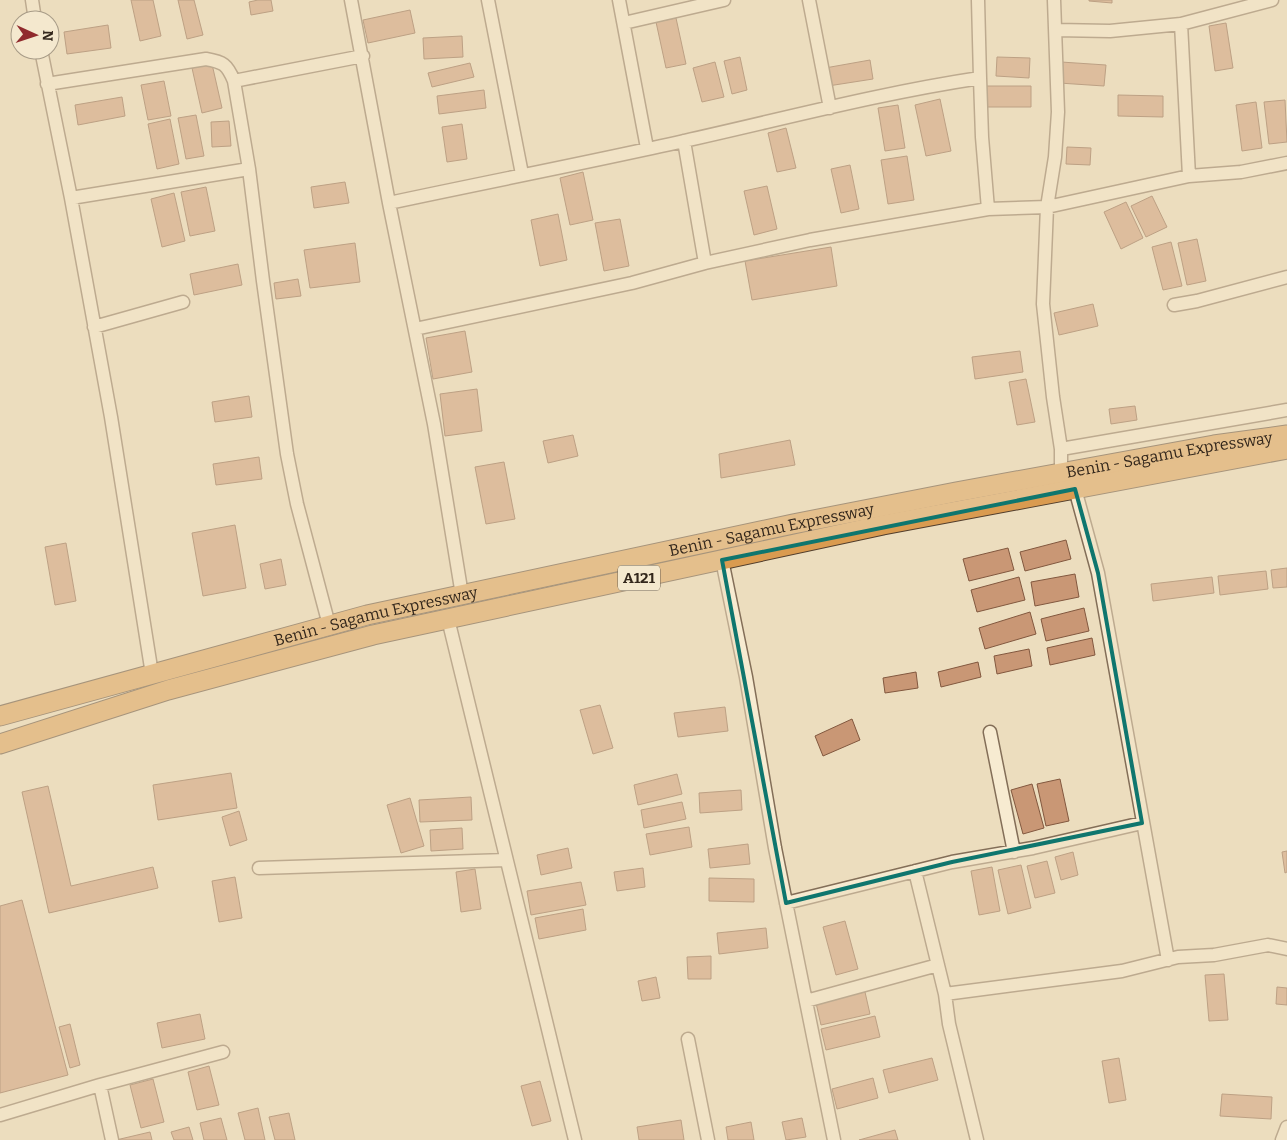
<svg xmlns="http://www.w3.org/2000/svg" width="1287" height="1140" font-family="Bitter,serif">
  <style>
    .building { fill: #c99775; stroke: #82583f }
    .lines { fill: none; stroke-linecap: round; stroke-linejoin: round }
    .minor-casing { stroke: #836e58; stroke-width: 15 }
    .highway-casing { stroke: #513d2c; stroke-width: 21 }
    .minor { stroke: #f7ebd1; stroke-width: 12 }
    .highway { stroke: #da9b50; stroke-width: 19 }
    .marked { fill: none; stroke: #0f766e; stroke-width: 4; stroke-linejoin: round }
    .labels { text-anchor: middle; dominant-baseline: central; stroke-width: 4; stroke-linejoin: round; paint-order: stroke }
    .shield { fill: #f4e8ce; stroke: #6d6151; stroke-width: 1 }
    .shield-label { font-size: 15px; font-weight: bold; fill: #33271c }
    .street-label { font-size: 16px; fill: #33271c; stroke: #f4e8ce }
  </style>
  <rect width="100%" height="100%" fill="#ecddbe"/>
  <path class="building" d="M 131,0 L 153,0 L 161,36 L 140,41 Z
    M 178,0 L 194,0 L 203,35 L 187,39 Z
    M 258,0 L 271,0 L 273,11 L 251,15 L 249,2 Z
    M 1089,0 L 1112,0 L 1112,3 L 1089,1 Z
    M 410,10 L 415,33 L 368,43 L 363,20 Z
    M 676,18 L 686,64 L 666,68 L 656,22 Z
    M 1226,23 L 1233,68 L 1215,71 L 1209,26 Z
    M 108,25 L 111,48 L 67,54 L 64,32 Z
    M 462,36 L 463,57 L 424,59 L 423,38 Z
    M 740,57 L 747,90 L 732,94 L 724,61 Z
    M 997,57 L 1030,58 L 1029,78 L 996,76 Z
    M 870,60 L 873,79 L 828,86 L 825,68 Z
    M 715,62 L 724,97 L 702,102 L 693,68 Z
    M 1061,62 L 1106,65 L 1104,86 L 1059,83 Z
    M 470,63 L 474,77 L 432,87 L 428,73 Z
    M 212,64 L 222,108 L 202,113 L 192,68 Z
    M 164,81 L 171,116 L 148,120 L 141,85 Z
    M 985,86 L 1031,86 L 1031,107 L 984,107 Z
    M 484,90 L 486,108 L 439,114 L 437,96 Z
    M 1118,95 L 1163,96 L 1163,117 L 1118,116 Z
    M 122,97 L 125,116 L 78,125 L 75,105 Z
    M 940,99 L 951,151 L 926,156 L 915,105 Z
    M 1285,100 L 1287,142 L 1269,144 L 1264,102 Z
    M 1256,102 L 1262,148 L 1242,151 L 1236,105 Z
    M 898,105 L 905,148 L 885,151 L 878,108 Z
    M 196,115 L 204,156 L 186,159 L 178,118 Z
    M 170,119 L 179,164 L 157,169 L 148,124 Z
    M 229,121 L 231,146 L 212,147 L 211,122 Z
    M 462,124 L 467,159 L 447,162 L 442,127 Z
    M 786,128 L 796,168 L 777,172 L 768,133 Z
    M 1067,147 L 1091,148 L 1090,165 L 1066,164 Z
    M 907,156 L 914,200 L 888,204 L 881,160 Z
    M 850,165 L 859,209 L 841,213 L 831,169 Z
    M 583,172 L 593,220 L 570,225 L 560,178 Z
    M 345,182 L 349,203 L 314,208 L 311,187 Z
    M 767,186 L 777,229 L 754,235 L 744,191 Z
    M 206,187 L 215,231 L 190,236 L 181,192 Z
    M 174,193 L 185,241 L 162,247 L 151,199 Z
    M 1152,196 L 1167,227 L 1146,237 L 1131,206 Z
    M 1126,202 L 1143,238 L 1121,249 L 1104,212 Z
    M 558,214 L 567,260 L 540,266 L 531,220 Z
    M 620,219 L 629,266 L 604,271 L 595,223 Z
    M 1197,239 L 1206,281 L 1187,285 L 1178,243 Z
    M 1171,242 L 1182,286 L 1163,290 L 1152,247 Z
    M 355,243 L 360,282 L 310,288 L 304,250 Z
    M 831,247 L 837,286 L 752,300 L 745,261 Z
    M 238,264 L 242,285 L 194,295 L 190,274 Z
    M 298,279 L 301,296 L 276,299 L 274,283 Z
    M 1093,304 L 1098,326 L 1059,335 L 1054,313 Z
    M 465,331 L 472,372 L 433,379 L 426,338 Z
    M 1020,351 L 1023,372 L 975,379 L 972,357 Z
    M 1026,379 L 1035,422 L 1017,425 L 1009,382 Z
    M 477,389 L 482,431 L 445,436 L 440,394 Z
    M 249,396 L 252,417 L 215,422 L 212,402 Z
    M 1135,406 L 1137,420 L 1111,424 L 1109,409 Z
    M 573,435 L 578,456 L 548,463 L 543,441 Z
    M 790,440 L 795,465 L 721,478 L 719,454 Z
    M 259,457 L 262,479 L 216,485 L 213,464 Z
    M 504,462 L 515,519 L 486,524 L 475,467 Z
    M 235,525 L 246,588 L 203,596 L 192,533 Z
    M 1066,540 L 1071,559 L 1025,571 L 1020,552 Z
    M 66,543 L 76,601 L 55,605 L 45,547 Z
    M 1008,548 L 1014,570 L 969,581 L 963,559 Z
    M 281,559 L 286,585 L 265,589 L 260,564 Z
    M 1287,568 L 1287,587 L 1273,588 L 1271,570 Z
    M 1266,571 L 1268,589 L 1220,595 L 1218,576 Z
    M 1075,574 L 1079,597 L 1035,606 L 1031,582 Z
    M 1019,577 L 1025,600 L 977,612 L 971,590 Z
    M 1212,577 L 1214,593 L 1153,601 L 1151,584 Z
    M 1084,608 L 1089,631 L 1046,641 L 1041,619 Z
    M 1030,612 L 1036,634 L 985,649 L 979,628 Z
    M 1092,638 L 1095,655 L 1050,665 L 1047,648 Z
    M 1029,649 L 1032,666 L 997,674 L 994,656 Z
    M 978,662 L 981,677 L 941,687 L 938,672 Z
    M 916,672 L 918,688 L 885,693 L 883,678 Z
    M 600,705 L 613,748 L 593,754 L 580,710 Z
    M 725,707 L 728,731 L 678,737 L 674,713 Z
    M 852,719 L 860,740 L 823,756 L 815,736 Z
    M 231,773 L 237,808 L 158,820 L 153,785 Z
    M 677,774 L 682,794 L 638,805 L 634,785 Z
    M 1060,779 L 1069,821 L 1046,826 L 1037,784 Z
    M 1032,784 L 1044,828 L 1023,834 L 1011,790 Z
    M 48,786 L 71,886 L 153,867 L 158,888 L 49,913 L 22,792 Z
    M 741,790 L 742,810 L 700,813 L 699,793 Z
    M 471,797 L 472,820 L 420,822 L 419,800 Z
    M 410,798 L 424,846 L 401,853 L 387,805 Z
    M 682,802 L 686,819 L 644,828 L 641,810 Z
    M 239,811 L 247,840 L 230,846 L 222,817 Z
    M 689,827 L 692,847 L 650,855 L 646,834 Z
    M 462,828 L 463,849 L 431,851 L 430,830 Z
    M 748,844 L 750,864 L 710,868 L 708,849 Z
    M 568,848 L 572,868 L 541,875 L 537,855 Z
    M 1287,851 L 1287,872 L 1285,873 L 1282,852 Z
    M 1073,852 L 1078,875 L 1061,880 L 1055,857 Z
    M 1047,861 L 1055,893 L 1035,898 L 1027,866 Z
    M 1021,865 L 1031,908 L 1008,914 L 998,870 Z
    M 992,867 L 1000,911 L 979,915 L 971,871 Z
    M 643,868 L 645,887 L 617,891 L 614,872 Z
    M 475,869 L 481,909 L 461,912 L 456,872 Z
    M 235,877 L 242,918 L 219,922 L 212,881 Z
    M 709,878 L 754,879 L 754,902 L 709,901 Z
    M 581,882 L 586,905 L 531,915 L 527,891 Z
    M 22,900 L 68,1075 L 0,1093 L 0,906 Z
    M 583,909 L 586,930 L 539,939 L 535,918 Z
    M 845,921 L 858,969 L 836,975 L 823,927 Z
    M 766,928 L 768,948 L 719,954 L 717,933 Z
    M 711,956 L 711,979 L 688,979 L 687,957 Z
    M 1224,974 L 1228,1020 L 1209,1021 L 1205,975 Z
    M 656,977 L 660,998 L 642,1001 L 638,981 Z
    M 1277,987 L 1287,988 L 1287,1005 L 1276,1004 Z
    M 865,992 L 870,1014 L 821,1025 L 816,1003 Z
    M 200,1014 L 205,1039 L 162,1048 L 157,1023 Z
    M 875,1016 L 880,1037 L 826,1050 L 821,1029 Z
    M 70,1024 L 80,1065 L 70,1068 L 59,1027 Z
    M 932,1058 L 938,1080 L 889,1093 L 883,1070 Z
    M 1119,1058 L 1126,1100 L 1109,1103 L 1102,1061 Z
    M 209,1066 L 219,1105 L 197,1110 L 188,1072 Z
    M 873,1078 L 878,1098 L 837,1109 L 832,1089 Z
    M 153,1079 L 164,1122 L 141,1128 L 130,1085 Z
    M 540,1081 L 551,1121 L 532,1126 L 521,1086 Z
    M 1222,1094 L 1272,1097 L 1271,1119 L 1220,1116 Z
    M 258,1108 L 265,1140 L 245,1140 L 238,1113 Z
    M 289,1113 L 295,1140 L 275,1140 L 269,1117 Z
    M 221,1118 L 227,1140 L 204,1140 L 200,1123 Z
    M 802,1118 L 806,1137 L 786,1140 L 782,1122 Z
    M 681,1120 L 684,1140 L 639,1140 L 637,1127 Z
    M 751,1122 L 754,1140 L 728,1140 L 726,1127 Z
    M 189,1127 L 193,1140 L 174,1140 L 171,1132 Z
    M 895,1130 L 898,1140 L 859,1140 Z
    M 150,1132 L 152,1140 L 116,1140 Z"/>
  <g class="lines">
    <g class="minor-casing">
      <path id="minor" d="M 32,0 L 35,20
        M 351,0 L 389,203 L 434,424 L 462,595
        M 488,0 L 522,174
        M 619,0 L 647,148
        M 809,0 L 830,108
        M 978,0 L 980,78
        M 1054,0 L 1058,112 L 1055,157 L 1047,207 L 1043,304 L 1053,397 L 1061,449 L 1061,473
        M 624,23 L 724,0
        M 1181,24 L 1189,176
        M 1056,30 L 1110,31 L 1181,24 L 1272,0
        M 41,50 L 71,198 L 111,417 L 152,674
        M 234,81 L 363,56
        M 47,84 L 206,59 C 223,62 227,64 234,81 L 249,169 L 263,281 L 287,454 L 297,504 L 329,625
        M 684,141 L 705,263
        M 71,198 L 249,169
        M 389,203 C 487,182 586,163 684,141 C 783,119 880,93 980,78 L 982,137 L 988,209
        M 1174,305 L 1197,301 L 1287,277
        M 94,327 L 183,302
        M 415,329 L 632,283 L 705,263 L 810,240 L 988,209 L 1047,207 L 1189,176 L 1241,172 L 1287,163
        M 1061,449 L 1287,410
        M 1075,489 L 1098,573 L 1168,960
        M 722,560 L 746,677 L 775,848 L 834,1140
        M 448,619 L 575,1140
        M 990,732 L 1014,852
        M 259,868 L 506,860
        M 915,871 L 945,994 L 949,1024 L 977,1140
        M 786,903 L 952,862 L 1033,848 L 1142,823
        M 945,994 L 1122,971 L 1178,957 L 1214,955 L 1268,945 L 1287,949
        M 806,1001 L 938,965
        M 688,1039 L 708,1140
        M 100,1085 L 112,1140
        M 0,1115 L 100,1085 L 223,1052
        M 1282,1140 L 1287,1127"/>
    </g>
    <g class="highway-casing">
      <g id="highway">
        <path id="s1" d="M 0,716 L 367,615 L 793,524 L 956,492 L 1214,445 L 1287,435"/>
        <path d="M 0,744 L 168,690 L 373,635 L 883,525 L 1287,449"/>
      </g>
    </g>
    <use href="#minor" class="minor"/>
    <use href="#highway" class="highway"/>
  </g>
  <path d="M0 0H1287V1140H0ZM 1075,489 L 1098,573 L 1142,823 L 952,862 L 786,903 L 722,560 Z" fill="#ecddbe" fill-opacity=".55" fill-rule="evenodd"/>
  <path class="marked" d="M 1075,489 L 1098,573 L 1142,823 L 952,862 L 786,903 L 722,560 Z"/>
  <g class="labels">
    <rect class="shield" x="618" y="565.5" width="42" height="25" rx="4"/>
    <g class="shield-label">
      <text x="639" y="578">A121</text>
    </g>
    <g class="street-label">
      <text stroke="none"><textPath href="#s1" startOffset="1199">Benin - Sagamu Expressway</textPath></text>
      <text stroke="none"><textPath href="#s1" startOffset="794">Benin - Sagamu Expressway</textPath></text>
      <text stroke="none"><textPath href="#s1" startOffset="389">Benin - Sagamu Expressway</textPath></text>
    </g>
  </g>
  <g transform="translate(35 35) rotate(93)"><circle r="24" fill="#f4e8ce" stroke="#a79b87"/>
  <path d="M0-4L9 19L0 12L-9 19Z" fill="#902a2d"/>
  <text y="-8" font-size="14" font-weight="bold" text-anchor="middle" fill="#33271c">N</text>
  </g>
</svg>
